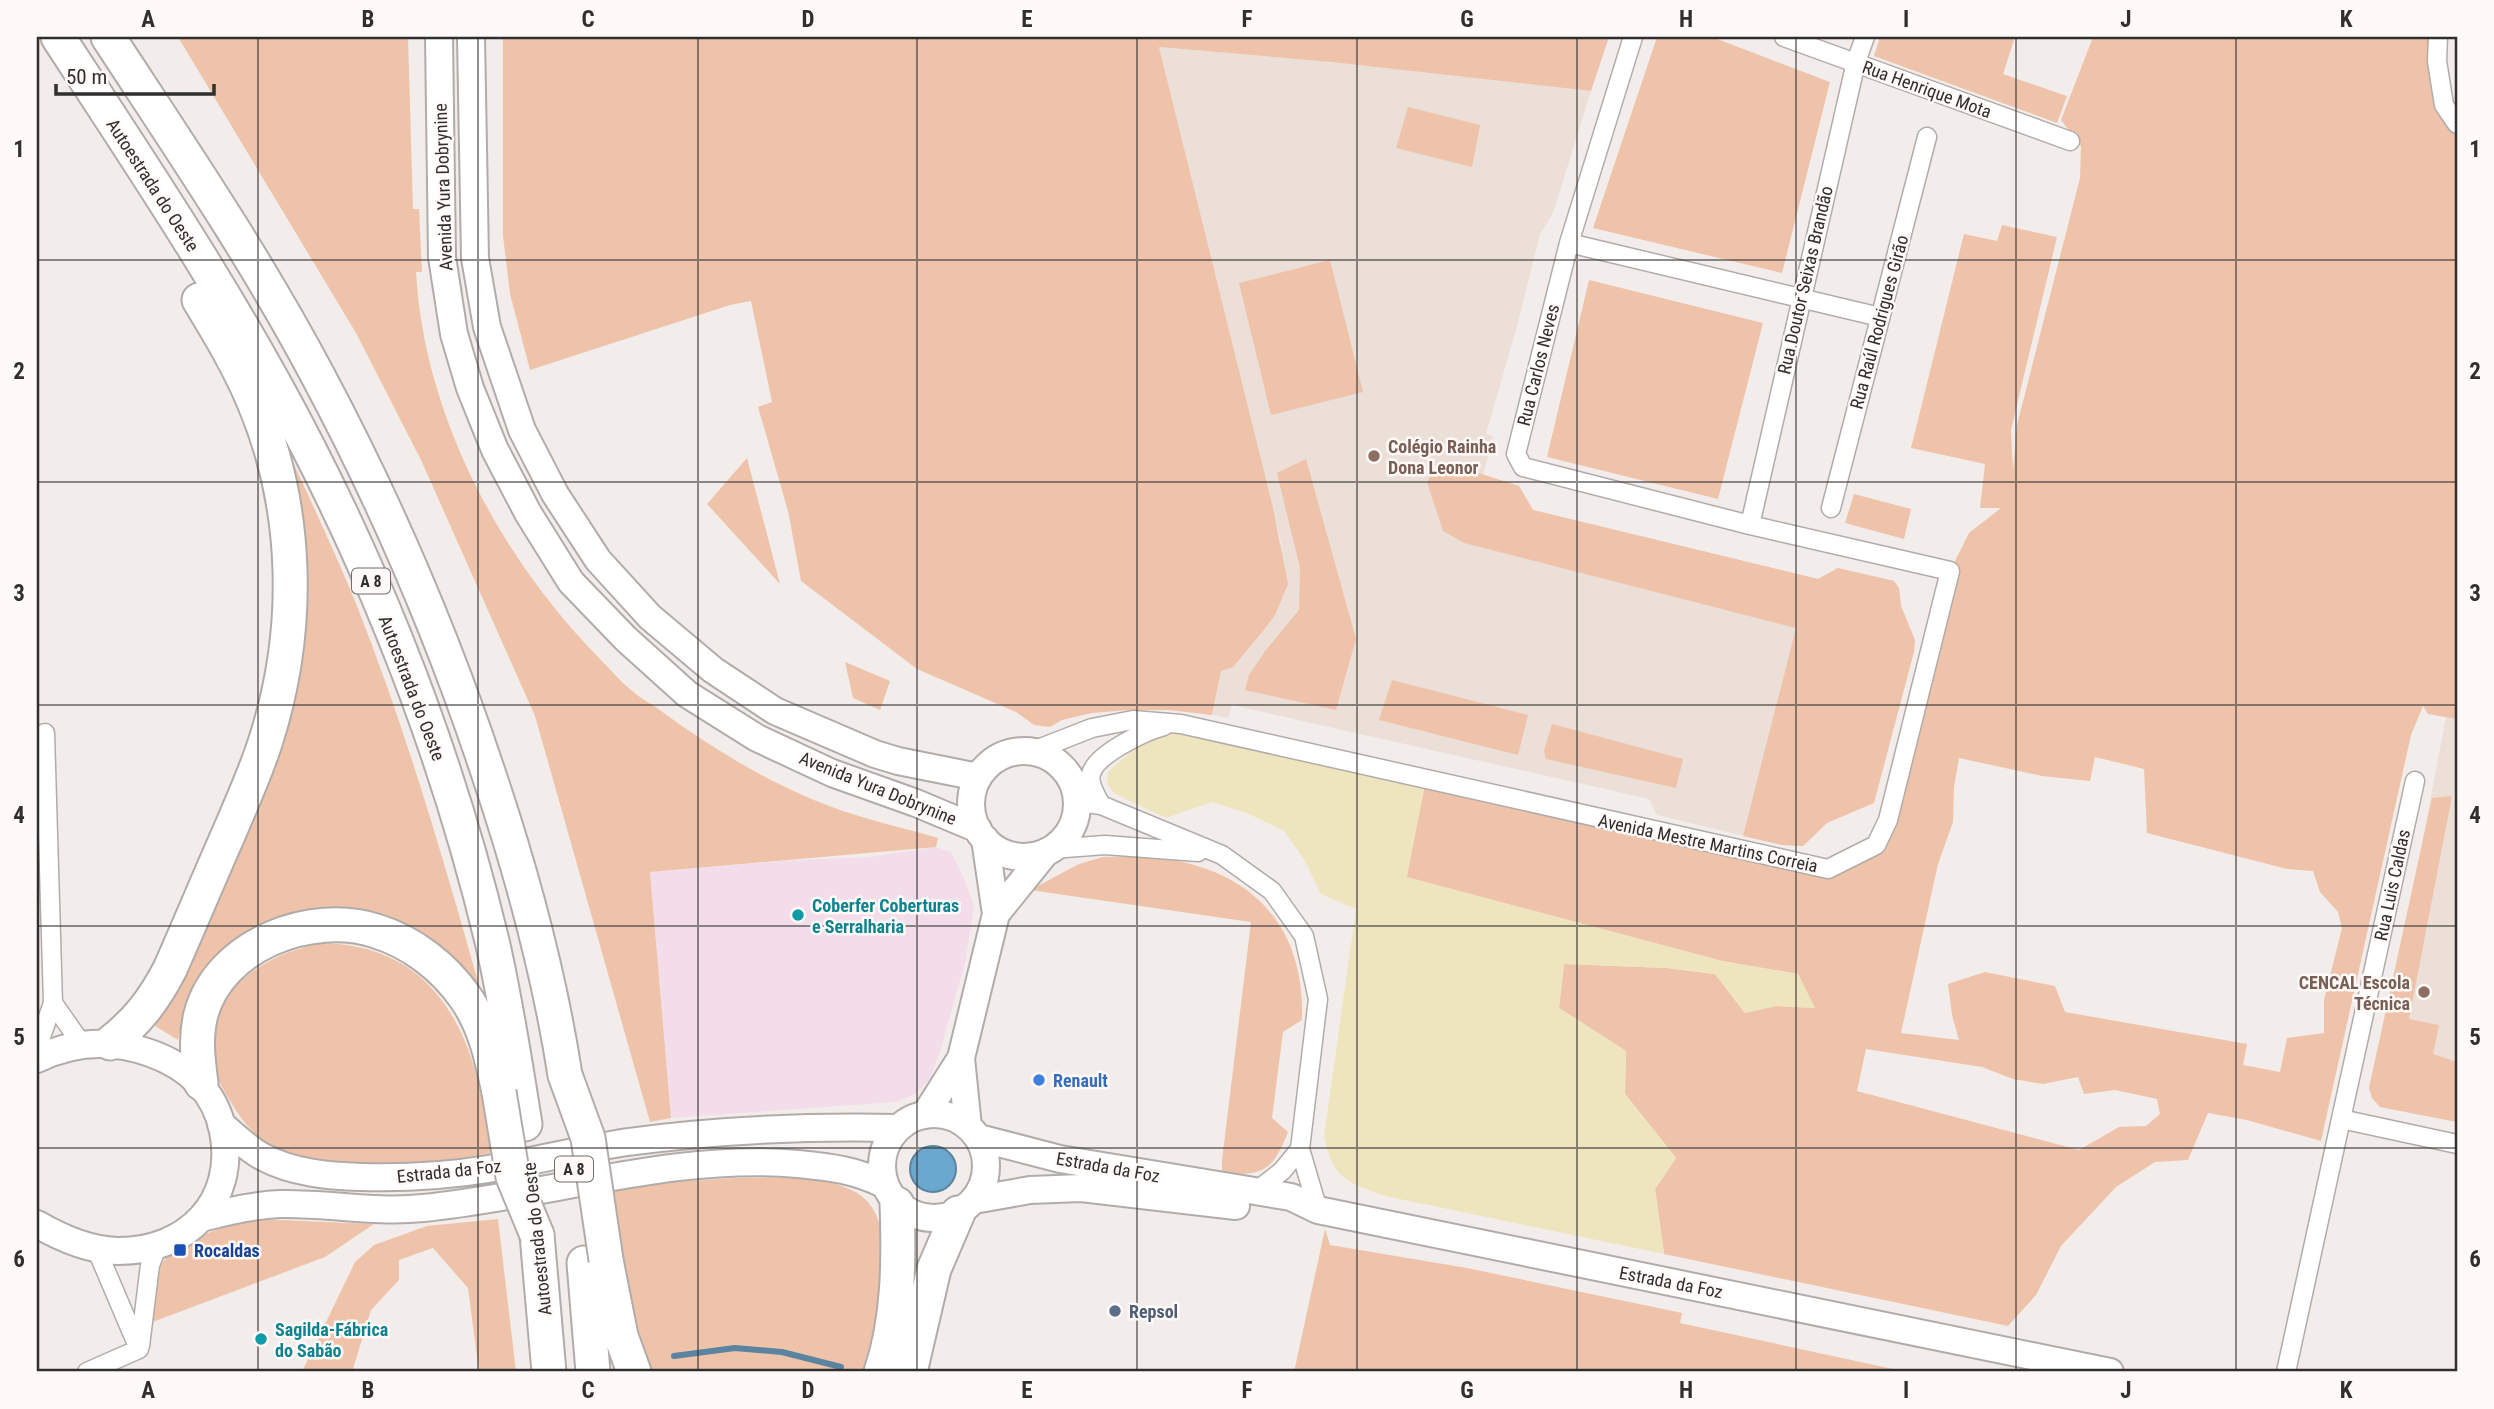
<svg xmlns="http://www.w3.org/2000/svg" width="2494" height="1409" font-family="'Roboto Condensed',sans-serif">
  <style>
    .industrial { fill: #f3ddea }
    .built { fill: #ebdfd8 }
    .green { fill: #eec3aa; fill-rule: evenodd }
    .sand { fill: #eee5bf }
    .water { fill: #6ba8cf; stroke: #5a849f; stroke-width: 2 }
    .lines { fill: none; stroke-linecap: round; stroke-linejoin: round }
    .stream { stroke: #5a849f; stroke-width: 6 }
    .street-casing { stroke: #b1aca9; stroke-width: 21 }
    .secondary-casing { stroke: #b1aca9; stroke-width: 30 }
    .highway-casing { stroke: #b1aca9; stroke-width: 37 }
    .street { stroke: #fff; stroke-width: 18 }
    .secondary { stroke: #fff; stroke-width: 26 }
    .highway { stroke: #fff; stroke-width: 33 }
    .highway-bridge-casing { stroke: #b1aca9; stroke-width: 37; stroke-linecap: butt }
    .highway-bridge { stroke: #fff; stroke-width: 33 }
    .grid { fill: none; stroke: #312f2e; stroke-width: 2; stroke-opacity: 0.55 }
    .education-dot { fill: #8d6e63; stroke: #fffaf8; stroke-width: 2.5 }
    .culture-dot { fill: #0f9aa8; stroke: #fffaf8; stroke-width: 2.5 }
    .shop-dot { fill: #3f7fe0; stroke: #fffaf8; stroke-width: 2.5 }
    .transit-dot { fill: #1a4fb4; stroke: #fffaf8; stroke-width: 2.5 }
    .service-dot { fill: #5c6f8a; stroke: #fffaf8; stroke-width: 2.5 }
    .labels { text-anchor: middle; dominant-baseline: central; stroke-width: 5; stroke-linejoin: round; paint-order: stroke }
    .shield { fill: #fffaf8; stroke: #6f6c6b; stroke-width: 2 }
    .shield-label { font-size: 16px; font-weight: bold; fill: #312f2e }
    .street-label { font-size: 18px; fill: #312f2e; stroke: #fffaf8 }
    .education-label { font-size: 18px; font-weight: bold; fill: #785e54; stroke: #fffaf8; text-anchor: start }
    .culture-label { font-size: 18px; font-weight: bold; fill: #0d838f; stroke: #fffaf8; text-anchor: start }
    .shop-label { font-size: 18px; font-weight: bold; fill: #366cbe; stroke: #fffaf8; text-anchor: start }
    .transit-label { font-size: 18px; font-weight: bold; fill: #164399; stroke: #fffaf8; text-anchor: start }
    .service-label { font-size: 18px; font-weight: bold; fill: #4e5e75; stroke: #fffaf8; text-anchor: start }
    .neatline { fill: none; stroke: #312f2e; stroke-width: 2.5 }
    .grid-label { font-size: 23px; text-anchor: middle; font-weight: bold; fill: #312f2e }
  </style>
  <rect width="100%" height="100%" fill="#f2edea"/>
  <path class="industrial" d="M 936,847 L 951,852 L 964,878 L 974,906 L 966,959 L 941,1049 L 930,1079 L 915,1094 L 896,1102 L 671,1118 L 650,872 L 794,860 L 869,857 Z"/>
  <path class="built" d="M 1159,47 L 1331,62 L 1591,91 L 1553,213 L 1540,234 L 1517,326 L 1486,434 L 1493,436 L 1483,476 L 1519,486 L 1533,510 L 1818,579 L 1838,568 L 1894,581 L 1899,588 L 1901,606 L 1915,640 L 1843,815 L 1827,823 L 1803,846 L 1782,845 L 1657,815 L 1649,799 L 1245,708 L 1232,703 L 1228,718 L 1212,715 L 1221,671 L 1281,543 Z
    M 2446,717 L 2457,719 L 2457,1122 L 2380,1107 L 2372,1098 L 2369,1088 L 2412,897 Z"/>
  <path class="green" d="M 178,37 L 408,37 L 413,209 L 419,209 L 422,272 L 416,272 C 424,416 501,559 601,660 C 611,670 620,681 631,690 C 639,697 648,702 657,708 C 714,750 779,790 846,812 C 876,822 908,829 938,838 L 936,847 L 650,872 L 671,1118 L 650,1122 L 535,716 L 421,460 L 356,333 Z
    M 503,37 L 1609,37 L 1591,91 L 1331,62 L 1159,47 L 1273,508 L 1288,584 L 1275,615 L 1263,631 L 1233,667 L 1221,671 L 1212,715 L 1169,710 L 1128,710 L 1092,713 L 1062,720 L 1050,727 L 1034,725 L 1016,712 L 917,669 L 801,581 L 788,511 L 758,407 L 772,402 L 751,301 L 730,305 L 530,370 L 510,294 L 503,236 Z
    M 1657,37 L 1712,37 L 1830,82 L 1782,273 L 1593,228 Z
    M 1880,37 L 2015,37 L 2003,74 L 2067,96 L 2057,123 L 1874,56 Z
    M 2093,37 L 2434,37 L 2457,131 L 2457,719 L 2428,714 L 2423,706 L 2411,735 L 2321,1141 L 2247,1120 L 2208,1113 L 2188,1160 L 2155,1162 L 2116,1187 L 2061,1246 L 2036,1295 L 2008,1326 L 1664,1254 L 1655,1189 L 1676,1158 L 1625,1094 L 1626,1051 L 1559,1008 L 1564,964 L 1667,968 L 1715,974 L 1745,1013 L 1776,1006 L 1814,1008 L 1798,974 L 1722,961 L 1406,877 L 1426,779 L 1827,869 L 1876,845 L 1950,571 L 1969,533 L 2001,508 L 1980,508 L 1985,464 L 1911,448 L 1964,234 L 1997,241 L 2002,225 L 2057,237 L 2011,430 L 2013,470 L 2017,425 L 2080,178 L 2081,146 L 2061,120 ZM 2095,757 L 2144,769 L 2147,833 L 2287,869 L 2313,871 L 2320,892 L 2338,912 L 2342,928 L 2324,1000 L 2324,1033 L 2287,1038 L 2280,1072 L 2243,1065 L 2247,1044 L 2065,1012 L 2055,986 L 1985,972 L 1948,984 L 1952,1015 L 1959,1040 L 1901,1033 L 1938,864 L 1953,822 L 1954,787 L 1959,758 L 2042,776 L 2090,781 ZM 1866,1049 L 1982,1067 L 2013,1079 L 2043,1084 L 2078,1077 L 2084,1094 L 2115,1090 L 2157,1099 L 2160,1114 L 2146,1126 L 2119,1127 L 2079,1150 L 1857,1091 Z
    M 1408,107 L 1480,125 L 1472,167 L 1396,148 Z
    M 1330,260 L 1363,392 L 1271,415 L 1239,283 Z
    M 1589,280 L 1763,323 L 1718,499 L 1547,457 Z
    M 288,451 C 311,502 336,554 357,606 C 407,733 445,864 482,996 C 458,970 436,938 404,923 C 350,897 284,903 237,940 C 226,949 219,963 210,974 C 203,983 193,993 188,1004 C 183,1015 181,1029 178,1040 L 155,1026 L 198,941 L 278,743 Z
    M 747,458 L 780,584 L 707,504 Z
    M 1306,459 L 1356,639 L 1336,710 L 1245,690 L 1249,675 L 1266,650 L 1299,610 L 1300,568 L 1277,473 Z
    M 1451,464 L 1519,486 L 1533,510 L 1818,579 L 1838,568 L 1894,581 L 1899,588 L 1901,606 L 1915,640 L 1914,652 L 1874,803 L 1827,823 L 1803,846 L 1782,845 L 1743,836 L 1796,628 L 1464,543 L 1443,531 L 1427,482 L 1438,465 Z
    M 1854,494 L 1911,509 L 1904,539 L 1845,523 Z
    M 845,662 L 890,681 L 880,710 L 853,698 Z
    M 1392,680 L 1528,715 L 1518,755 L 1379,720 Z
    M 1552,724 L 1683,759 L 1676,788 L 1546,759 L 1544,751 Z
    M 2452,796 L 2409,1019 L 2439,1025 L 2433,1054 L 2457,1062 L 2457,1122 L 2380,1107 L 2372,1098 L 2369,1088 L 2432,798 Z
    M 1103,857 C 1125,857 1147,856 1168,859 C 1257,874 1305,930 1302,1020 L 1283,1032 L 1272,1118 L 1288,1132 C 1273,1171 1263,1176 1222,1173 L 1222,1160 L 1251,922 L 1030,890 L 1079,864 Z
    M 327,943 C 448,949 478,1050 492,1153 C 468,1157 443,1162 419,1164 C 389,1167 358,1164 329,1161 C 311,1159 293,1158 277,1150 C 256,1139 242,1121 230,1101 C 222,1088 213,1072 212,1057 C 211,1046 211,1025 216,1015 C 235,973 283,948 327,943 Z
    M 735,1178 C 773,1178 823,1173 857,1193 C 904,1221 878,1319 870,1361 L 864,1372 L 649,1372 L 625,1293 L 612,1186 Z
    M 256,1219 L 374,1224 L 325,1257 L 150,1323 C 152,1307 152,1288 157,1273 C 166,1243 229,1224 256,1219 Z
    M 498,1219 L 516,1372 L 479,1372 L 468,1288 L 433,1248 L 399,1260 L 399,1280 L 371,1310 L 352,1372 L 302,1372 L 355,1262 L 374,1245 L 427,1226 Z
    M 1325,1229 L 1330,1245 L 1467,1268 L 1682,1313 L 1680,1323 L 1907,1372 L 1294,1372 Z"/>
  <path class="sand" d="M 1181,724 L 1426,779 L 1407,877 L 1722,961 L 1798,974 L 1815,1008 L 1776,1006 L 1745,1013 L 1715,974 L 1667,968 L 1564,964 L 1559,1008 L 1626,1051 L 1625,1094 L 1676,1158 L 1655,1189 L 1664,1254 L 1385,1196 C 1347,1182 1333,1180 1324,1136 L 1356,909 L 1321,894 L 1304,859 L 1284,831 L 1249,814 L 1212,802 L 1166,818 L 1115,794 L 1107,784 L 1108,772 L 1134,749 Z"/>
  <path class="water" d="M910 1169a23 23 0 1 1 46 0a23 23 0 1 1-46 0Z"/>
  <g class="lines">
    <path class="stream" d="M 674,1356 L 735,1348 L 782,1352 L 841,1367"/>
    <g class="street-casing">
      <path id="street" d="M 1784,37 L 2070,141
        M 2438,37 L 2437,61 L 2444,105 L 2457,124
        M 1569,243 L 1880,317
        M 1831,508 L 1927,137
        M 1750,525 L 1856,62 L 1865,37
        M 1033,751 L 1092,728 L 1133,720 L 1181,724 L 1828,869 L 1876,845 L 1888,820 L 1950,571 L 1750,525 L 1523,467 L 1516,454 L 1569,243 L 1633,37
        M 2415,781 L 2341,1119 L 2457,1144
        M 1078,802 L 1101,805 L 1222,855 L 1272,891 L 1304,936 L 1318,999 L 1300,1149 L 1318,1210
        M 1101,805 C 1097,797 1088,784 1091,774 C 1096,754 1145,731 1164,726
        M 1052,849 L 1105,845 L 1198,852
        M 53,1003 L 81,1043
        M 37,1048 L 53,1003 L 45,733
        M 1255,1192 L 1282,1171 L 1300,1149
        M 96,1248 L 139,1349
        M 140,1346 L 150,1265 L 158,1244
        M 87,1372 L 139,1349
        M 2286,1372 L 2341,1119"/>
    </g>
    <g class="secondary-casing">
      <path id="secondary" d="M 439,37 L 442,257 L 454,334 L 470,388 L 495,450 L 528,513 L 571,582 L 626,639 L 687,694 L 757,738 L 832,773 L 916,803 L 978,829
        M 471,37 L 475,258 L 487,327 L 522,430 L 555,494 L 598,560 L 650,617 L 713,670 L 775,711 L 875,754 L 898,761 L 978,777
        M971 804a53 53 0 1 1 106 0a53 53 0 1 1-106 0Z
        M 996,914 L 1046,852
        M 961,1058 L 968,1127
        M 37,1059 C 74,1041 111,1039 150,1053 C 187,1066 215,1091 223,1131 C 237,1201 187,1252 117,1251 C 88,1250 61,1238 37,1224
        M882 1166a52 52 0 1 1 104 0a52 52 0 1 1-104 0Z
        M 925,1115 L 961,1058 L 996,914 L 985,839
        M 221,1124 C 235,1136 248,1149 263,1157 C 293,1173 329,1176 361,1177 C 403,1178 446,1176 488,1169 C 535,1161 581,1149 628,1142 C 717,1130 808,1126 898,1128
        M 979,1138 L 1060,1159 L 1291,1197 L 1318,1210 L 2110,1372
        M 974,1200 L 1030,1190 L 1081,1188 L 1236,1206
        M 201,1218 C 227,1212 253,1205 280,1204 C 328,1203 375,1213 423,1208 C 548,1196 671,1153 798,1164 C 829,1167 857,1170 885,1185"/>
    </g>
    <g class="highway-casing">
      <path id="highway" d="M 58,37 C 145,170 235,304 308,447 C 388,603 451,771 492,941 C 506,1001 515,1063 525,1124
        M 108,37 C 180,147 255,257 317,374 C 386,503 443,636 489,775 C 522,873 549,972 565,1075
        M 110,1043 C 137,1022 154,1000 170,969 C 190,924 209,878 229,833 C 242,802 256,772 266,740 C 301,630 299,509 254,402 C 239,366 219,333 199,300
        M 201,1083 C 198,1061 195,1037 201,1014 C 220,944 312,910 376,931 C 412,942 444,967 465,997 C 485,1025 492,1059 499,1092
        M 537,1235 L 549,1372
        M 606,1260 L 621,1336 L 634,1372
        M 584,1263 L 593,1372
        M 881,1372 C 899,1319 899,1259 897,1204
        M 910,1372 L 934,1269 L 958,1213"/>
    </g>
    <use href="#street" class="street"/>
    <use href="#secondary" class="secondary"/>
    <use href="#highway" class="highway"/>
    <g class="highway-bridge-casing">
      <path id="highway-bridge" d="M 565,1075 L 588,1138 L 606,1260
        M 499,1092 L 513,1177 L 537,1235"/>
    </g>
    <use href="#highway-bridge" class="highway-bridge"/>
  </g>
  <path class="grid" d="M 258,37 L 258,1372M 478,37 L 478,1372M 698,37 L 698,1372M 917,37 L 917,1372M 1137,37 L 1137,1372M 1357,37 L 1357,1372M 1577,37 L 1577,1372M 1796,37 L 1796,1372M 2016,37 L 2016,1372M 2236,37 L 2236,1372M 37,260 L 2457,260M 37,482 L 2457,482M 37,705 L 2457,705M 37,926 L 2457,926M 37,1148 L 2457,1148"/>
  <g class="education-dot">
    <circle cx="1374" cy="456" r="7"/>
    <circle cx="2424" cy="992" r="7"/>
  </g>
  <g class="culture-dot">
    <circle cx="798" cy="915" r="7"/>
    <circle cx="261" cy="1339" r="7"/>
  </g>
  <circle class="shop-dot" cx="1039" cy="1080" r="7"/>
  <rect class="transit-dot" x="173" y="1243" width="14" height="14" rx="3.5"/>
  <circle class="service-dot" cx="1115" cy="1311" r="7"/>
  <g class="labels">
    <g class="shield">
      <rect x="352" y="568.5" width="38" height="25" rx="5"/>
      <rect x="555" y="1156.5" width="38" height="25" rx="5"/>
    </g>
    <g class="shield-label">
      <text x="371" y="581">A 8</text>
      <text x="574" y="1169">A 8</text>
    </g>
    <g class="street-label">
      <text transform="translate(1927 89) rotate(20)">Rua Henrique Mota</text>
      <text transform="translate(153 185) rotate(57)">Autoestrada do Oeste</text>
      <text transform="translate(443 187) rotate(-92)">Avenida Yura Dobrynine</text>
      <text transform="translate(1805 280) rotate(-77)">Rua Doutor Seixas Brandão</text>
      <text transform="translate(1879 322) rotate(-75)">Rua Raúl Rodrigues Girão</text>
      <text transform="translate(1538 365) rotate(-76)">Rua Carlos Neves</text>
      <text transform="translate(412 688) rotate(69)">Autoestrada do Oeste</text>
      <text transform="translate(878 788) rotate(22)">Avenida Yura Dobrynine</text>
      <text transform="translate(1708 843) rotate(12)">Avenida Mestre Martins Correia</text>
      <text transform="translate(2392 885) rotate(-78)">Rua Luis Caldas</text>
      <text transform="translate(1108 1167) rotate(10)">Estrada da Foz</text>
      <text transform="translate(449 1171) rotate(-6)">Estrada da Foz</text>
      <text transform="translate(537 1239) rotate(-96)">Autoestrada do Oeste</text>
      <text transform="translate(1671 1282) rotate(11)">Estrada da Foz</text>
    </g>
    <g class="education-label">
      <text x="1388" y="446">Colégio Rainha<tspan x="1388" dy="21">Dona Leonor</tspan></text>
      <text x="2410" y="982" text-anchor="end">CENCAL Escola<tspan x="2410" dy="21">Técnica</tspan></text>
    </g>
    <g class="culture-label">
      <text x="812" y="905">Coberfer Coberturas<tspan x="812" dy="21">e Serralharia</tspan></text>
      <text x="275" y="1329">Sagilda-Fábrica<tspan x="275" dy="21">do Sabão</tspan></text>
    </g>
    <g class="shop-label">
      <text x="1053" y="1080">Renault</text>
    </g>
    <g class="transit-label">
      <text x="194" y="1250">Rocaldas</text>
    </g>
    <g class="service-label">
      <text x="1129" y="1311">Repsol</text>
    </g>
  </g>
  <rect width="2494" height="1409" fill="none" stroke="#fffaf8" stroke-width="77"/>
  <path d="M56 84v10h158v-10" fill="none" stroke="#312f2e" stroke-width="3.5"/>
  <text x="66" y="84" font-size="21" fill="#312f2e" stroke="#fffaf8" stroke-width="5" paint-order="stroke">50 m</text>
  <rect x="38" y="38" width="2418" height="1332" class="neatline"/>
  <g class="grid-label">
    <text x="148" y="27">A</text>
    <text x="368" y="27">B</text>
    <text x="588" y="27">C</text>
    <text x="808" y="27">D</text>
    <text x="1027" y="27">E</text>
    <text x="1247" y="27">F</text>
    <text x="1467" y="27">G</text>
    <text x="1686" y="27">H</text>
    <text x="1906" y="27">I</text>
    <text x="2126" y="27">J</text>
    <text x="2346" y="27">K</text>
    <text x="19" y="157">1</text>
    <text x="2475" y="157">1</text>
    <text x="19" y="379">2</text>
    <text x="2475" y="379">2</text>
    <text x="19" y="601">3</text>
    <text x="2475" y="601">3</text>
    <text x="19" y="823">4</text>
    <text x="2475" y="823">4</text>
    <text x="19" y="1045">5</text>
    <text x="2475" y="1045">5</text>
    <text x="19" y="1267">6</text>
    <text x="2475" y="1267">6</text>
    <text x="148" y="1398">A</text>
    <text x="368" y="1398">B</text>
    <text x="588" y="1398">C</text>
    <text x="808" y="1398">D</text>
    <text x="1027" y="1398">E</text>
    <text x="1247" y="1398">F</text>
    <text x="1467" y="1398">G</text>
    <text x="1686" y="1398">H</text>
    <text x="1906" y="1398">I</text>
    <text x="2126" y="1398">J</text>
    <text x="2346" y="1398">K</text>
  </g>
</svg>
